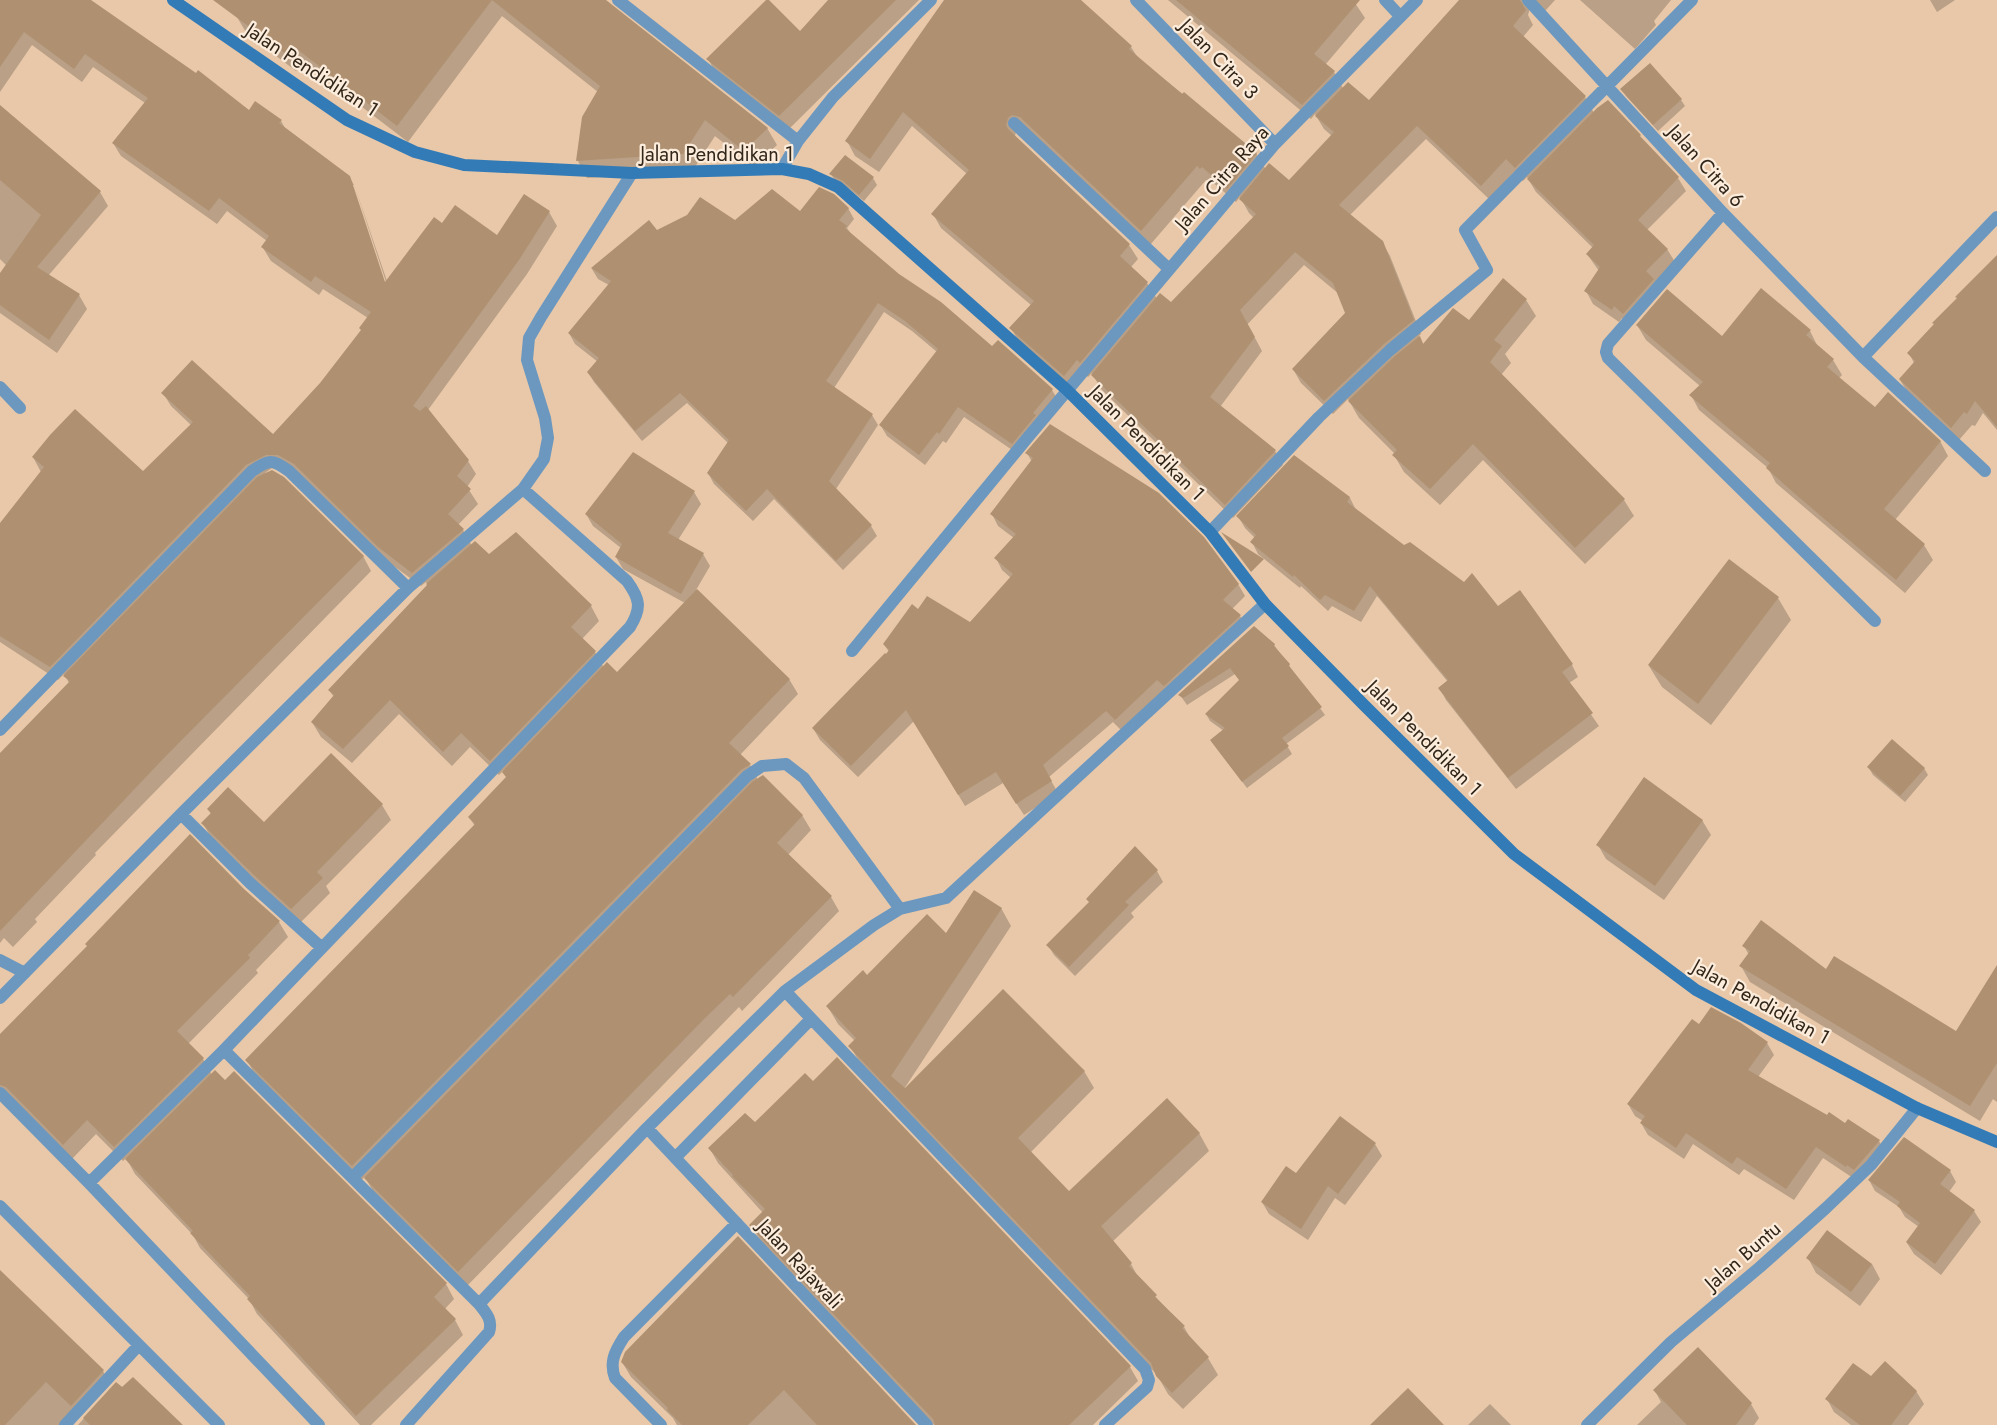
<svg xmlns="http://www.w3.org/2000/svg" width="1997" height="1425" font-family="Jost,sans-serif">
  <style>
    .shadow { fill: #0003; fill-rule: evenodd }
    .building { fill: #af9172 }
    .lines { fill: none; stroke-linecap: round; stroke-linejoin: round }
    .street { stroke: #6c98c0; stroke-width: 12 }
    .secondary { stroke: #337bb7; stroke-width: 12 }
    .labels { text-anchor: middle; dominant-baseline: central; stroke-width: 4.5; stroke-linejoin: round; paint-order: stroke }
    .street-label { font-size: 20px; fill: #322619; stroke: #fcecdc }
  </style>
  <rect width="100%" height="100%" fill="#e8c8a8"/>
  <path class="shadow" d="M 0,0 L 89,0 L 249,112 L 281,121 L 285,128 L 349,176 L 354,185 L 352,185 L 386,289 L 388,288 L 355,187 L 387,281 L 442,225 L 497,237 L 549,212 L 557,226 L 527,274 L 428,410 L 468,461 L 476,474 L 467,487 L 478,504 L 458,525 L 463,530 L 472,546 L 591,606 L 599,621 L 582,639 L 595,652 L 604,668 L 617,673 L 685,603 L 623,569 L 616,557 L 621,548 L 593,526 L 586,514 L 694,492 L 701,504 L 678,540 L 703,554 L 710,566 L 696,590 L 789,679 L 798,694 L 740,755 L 750,765 L 758,780 L 802,815 L 811,830 L 788,855 L 831,897 L 839,911 L 742,1011 L 739,1007 L 467,1286 L 374,1193 L 365,1177 L 361,1180 L 255,1075 L 247,1060 L 475,826 L 469,817 L 507,778 L 503,771 L 499,775 L 470,747 L 452,766 L 399,714 L 352,763 L 321,737 L 312,722 L 334,697 L 329,690 L 428,586 L 426,582 L 421,586 L 387,561 L 303,478 L 272,468 L 265,473 L 272,472 L 363,556 L 371,571 L 95,853 L 96,855 L 35,919 L 37,922 L 13,947 L 4,938 L 0,943 L 0,763 L 69,683 L 64,674 L 58,680 L 0,642 L 0,525 L 41,472 L 33,457 L 143,473 L 191,425 L 171,406 L 163,393 L 273,435 L 321,384 L 362,331 L 360,328 L 368,318 L 323,289 L 319,295 L 271,261 L 263,248 L 267,241 L 227,211 L 217,224 L 121,156 L 113,143 L 145,103 L 93,67 L 82,82 L 32,45 L 0,92 Z
    M 249,0 L 604,0 L 767,128 L 777,145 L 754,167 L 715,136 L 693,170 L 587,178 L 578,161 L 583,118 L 598,92 L 502,16 L 408,142 L 303,62 L 296,71 L 247,34 L 237,17 Z
    M 830,0 L 919,0 L 788,130 L 716,73 L 708,59 L 800,33 Z
    M 946,0 L 1079,0 L 1131,47 L 1138,58 L 1256,153 L 1266,170 L 1289,182 L 1332,136 L 1324,129 L 1315,114 L 1311,119 L 1168,0 L 1353,0 L 1365,18 L 1325,65 L 1334,72 L 1343,88 L 1369,102 L 1461,0 L 1555,0 L 1545,11 L 1530,8 L 1528,15 L 1533,25 L 1523,37 L 1585,97 L 1594,113 L 1643,142 L 1678,178 L 1686,191 L 1647,230 L 1667,249 L 1675,262 L 1631,326 L 1622,318 L 1619,322 L 1593,304 L 1586,291 L 1599,271 L 1587,254 L 1593,248 L 1536,192 L 1527,177 L 1523,181 L 1514,172 L 1489,199 L 1426,139 L 1350,215 L 1382,242 L 1390,256 L 1421,334 L 1419,336 L 1424,345 L 1469,322 L 1504,280 L 1526,300 L 1536,316 L 1505,354 L 1511,363 L 1501,375 L 1624,500 L 1634,516 L 1585,564 L 1483,460 L 1440,505 L 1404,472 L 1394,455 L 1395,454 L 1359,418 L 1348,399 L 1333,414 L 1301,383 L 1293,369 L 1347,313 L 1339,294 L 1304,265 L 1243,329 L 1255,338 L 1262,351 L 1220,407 L 1275,451 L 1283,465 L 1233,518 L 1101,389 L 1092,373 L 1088,377 L 1085,374 L 1072,390 L 1019,342 L 1011,328 L 1031,305 L 941,228 L 933,214 L 967,174 L 912,126 L 879,172 L 855,156 L 847,141 ZM 1016,132 L 1150,245 L 1206,180 L 1209,183 L 1211,181 L 1236,202 L 1240,197 L 1249,213 L 1254,218 L 1171,304 L 1157,299 L 1147,283 L 1131,267 L 1138,259 L 1129,245 L 1015,136 Z
    M 1580,0 L 1671,0 L 1654,21 L 1656,25 L 1635,49 Z
    M 1930,0 L 1955,0 L 1937,12 Z
    M 1622,89 L 1681,100 L 1685,106 L 1658,131 L 1626,96 Z
    M 0,107 L 100,192 L 108,206 L 48,276 L 79,295 L 87,309 L 57,353 L 0,313 L 0,276 L 7,266 L 0,259 Z
    M 831,174 L 873,178 L 877,185 L 864,201 L 848,188 L 835,181 Z
    M 848,208 L 854,219 L 847,228 L 851,234 L 899,275 L 992,348 L 1052,390 L 1058,400 L 1018,454 L 964,417 L 946,443 L 943,441 L 925,465 L 887,436 L 881,426 L 937,352 L 912,331 L 884,312 L 834,388 L 872,415 L 878,425 L 836,489 L 871,526 L 877,536 L 843,570 L 774,499 L 753,521 L 714,484 L 708,473 L 728,443 L 687,403 L 642,441 L 594,382 L 588,372 L 598,362 L 575,344 L 569,333 L 609,285 L 598,279 L 592,269 L 657,232 L 800,212 Z
    M 1997,260 L 1997,430 L 1983,413 L 1975,426 L 1972,425 L 1959,440 L 1908,393 L 1900,380 L 1914,363 L 1909,353 Z
    M 1637,325 L 1722,337 L 1810,331 L 1818,347 L 1833,360 L 1842,375 L 1839,378 L 1875,409 L 1940,441 L 1948,456 L 1895,520 L 1924,545 L 1933,560 L 1905,593 L 1804,507 L 1776,483 L 1768,468 L 1699,410 L 1691,395 L 1700,386 L 1646,340 Z
    M 1027,453 L 1238,584 L 1245,596 L 1232,609 L 1240,616 L 1247,627 L 1122,731 L 1113,722 L 1049,777 L 1058,793 L 1024,815 L 1003,783 L 965,806 L 914,721 L 858,777 L 820,740 L 813,728 L 887,655 L 889,652 L 884,644 L 919,611 L 971,624 L 1011,578 L 1002,570 L 996,558 L 1014,538 L 998,526 L 992,514 L 1032,462 Z
    M 1294,457 L 1350,498 L 1356,510 L 1404,547 L 1498,608 L 1520,592 L 1572,665 L 1578,677 L 1569,683 L 1599,726 L 1516,789 L 1446,700 L 1440,688 L 1448,682 L 1377,596 L 1361,622 L 1332,606 L 1328,611 L 1301,586 L 1300,588 L 1258,554 L 1252,542 L 1255,538 L 1245,528 L 1238,516 Z
    M 1729,560 L 1778,598 L 1791,620 L 1711,725 L 1662,687 L 1649,666 Z
    M 1254,627 L 1274,645 L 1325,715 L 1286,744 L 1292,754 L 1247,788 L 1216,747 L 1224,731 L 1210,721 L 1206,714 L 1240,681 L 1235,674 L 1187,705 L 1180,695 Z
    M 1869,768 L 1924,768 L 1928,775 L 1905,802 L 1873,775 Z
    M 382,805 L 391,820 L 326,886 L 330,893 L 300,923 L 211,838 L 203,823 L 211,814 L 208,809 L 264,824 Z
    M 1702,820 L 1711,835 L 1664,900 L 1606,859 L 1598,845 Z
    M 1135,848 L 1157,871 L 1163,882 L 1131,913 L 1134,917 L 1075,976 L 1054,955 L 1048,945 L 1089,903 Z
    M 243,890 L 279,922 L 288,937 L 256,970 L 258,973 L 188,1044 L 203,1059 L 212,1075 L 225,1082 L 234,1073 L 446,1284 L 454,1299 L 444,1310 L 455,1320 L 463,1335 L 371,1425 L 360,1425 L 257,1314 L 249,1299 L 200,1248 L 193,1235 L 135,1174 L 126,1158 L 123,1161 L 96,1134 L 72,1159 L 0,1093 L 0,1036 Z
    M 1001,908 L 1011,926 L 904,1089 L 1084,1071 L 1094,1088 L 1030,1153 L 1069,1193 L 1199,1133 L 1209,1151 L 1112,1242 L 1131,1264 L 1139,1279 L 1184,1327 L 1191,1339 L 1208,1358 L 1218,1375 L 1183,1409 L 1168,1394 L 1157,1375 L 860,1063 L 850,1046 L 855,1041 L 838,1024 L 828,1007 L 868,976 L 946,935 Z
    M 1744,946 L 1826,971 L 1957,1033 L 1997,967 L 1997,1102 L 1993,1099 L 1980,1121 L 1750,982 L 1741,966 L 1749,955 Z
    M 1699,1026 L 1767,1043 L 1774,1055 L 1758,1077 L 1845,1125 L 1848,1121 L 1879,1141 L 1886,1153 L 1853,1178 L 1823,1158 L 1794,1200 L 1744,1169 L 1739,1175 L 1693,1144 L 1684,1159 L 1648,1135 L 1641,1123 L 1643,1121 L 1635,1116 L 1628,1104 Z
    M 755,1124 L 1130,1367 L 1138,1381 L 1093,1425 L 934,1425 L 760,1240 L 751,1225 L 763,1213 L 718,1163 L 710,1149 Z
    M 1904,1139 L 1950,1171 L 1956,1182 L 1949,1192 L 1974,1211 L 1981,1222 L 1941,1275 L 1914,1254 L 1907,1243 L 1919,1227 L 1905,1217 L 1899,1207 L 1875,1191 L 1869,1180 Z
    M 1375,1144 L 1382,1156 L 1345,1205 L 1335,1198 L 1308,1240 L 1269,1214 L 1262,1202 L 1296,1175 Z
    M 738,1238 L 914,1425 L 677,1425 L 673,1418 L 631,1377 L 622,1362 Z
    M 1808,1258 L 1872,1264 L 1880,1279 L 1860,1306 L 1816,1273 Z
    M 0,1272 L 103,1371 L 107,1378 L 64,1425 L 0,1425 Z
    M 116,1383 L 181,1425 L 78,1425 Z
    M 1655,1391 L 1751,1404 L 1759,1418 L 1754,1425 L 1637,1425 L 1661,1402 Z
    M 1916,1391 L 1924,1404 L 1908,1425 L 1851,1425 L 1834,1412 L 1827,1399 Z
    M 1490,1404 L 1511,1425 L 1468,1425 Z"/>
  <path class="building" d="M 0,0 L 91,0 L 196,73 L 198,70 L 249,110 L 255,101 L 282,120 L 279,123 L 350,176 L 385,282 L 434,217 L 442,223 L 455,205 L 497,235 L 524,194 L 550,211 L 519,260 L 413,406 L 420,411 L 426,406 L 469,460 L 457,476 L 471,489 L 448,514 L 464,529 L 412,573 L 378,547 L 294,464 L 278,455 L 266,455 L 246,465 L 50,667 L 0,636 L 0,523 L 44,467 L 32,457 L 50,435 L 75,409 L 143,471 L 193,422 L 161,393 L 192,360 L 273,434 L 320,383 L 361,330 L 359,328 L 371,312 L 315,276 L 311,282 L 261,247 L 269,236 L 219,198 L 209,211 L 112,143 L 148,98 L 85,54 L 74,69 L 24,32 L 0,67 Z
    M 213,0 L 606,0 L 768,128 L 744,151 L 705,120 L 683,154 L 576,161 L 582,117 L 600,86 L 492,0 L 397,126 L 293,46 L 286,54 Z
    M 766,0 L 769,0 L 800,31 L 828,0 L 896,0 L 779,116 L 706,59 Z
    M 944,0 L 1081,0 L 1132,46 L 1129,49 L 1182,94 L 1184,92 L 1257,153 L 1227,189 L 1202,167 L 1200,169 L 1197,166 L 1141,231 L 1020,117 L 1012,115 L 1008,118 L 1006,125 L 1008,129 L 1130,244 L 1120,256 L 1148,282 L 1080,363 L 1077,360 L 1064,376 L 1009,328 L 1034,301 L 931,214 L 969,170 L 903,112 L 870,159 L 845,141 Z
    M 1176,0 L 1360,0 L 1314,54 L 1335,71 L 1302,105 Z
    M 1459,0 L 1520,0 L 1526,10 L 1513,26 L 1586,96 L 1515,168 L 1506,159 L 1481,186 L 1417,126 L 1339,205 L 1383,241 L 1414,320 L 1384,344 L 1324,401 L 1292,369 L 1345,313 L 1333,283 L 1295,252 L 1240,310 L 1255,337 L 1210,397 L 1276,450 L 1225,505 L 1091,375 L 1160,293 L 1171,302 L 1256,214 L 1239,199 L 1269,163 L 1289,180 L 1334,132 L 1315,116 L 1348,82 L 1369,100 Z
    M 1650,63 L 1682,99 L 1653,125 L 1620,89 Z
    M 1608,100 L 1641,135 L 1640,136 L 1679,177 L 1638,220 L 1668,249 L 1646,271 L 1654,279 L 1623,314 L 1614,306 L 1612,310 L 1584,291 L 1600,267 L 1586,254 L 1594,245 L 1527,179 L 1597,108 Z
    M 0,105 L 101,191 L 37,267 L 80,294 L 49,340 L 0,305 L 0,273 L 41,215 L 0,180 Z
    M 845,155 L 874,177 L 859,195 L 843,181 L 829,174 Z
    M 819,187 L 834,194 L 849,208 L 839,220 L 847,226 L 845,228 L 899,274 L 941,302 L 992,346 L 998,340 L 1053,389 L 1033,413 L 1036,415 L 1012,444 L 958,407 L 939,434 L 937,432 L 919,455 L 879,425 L 938,349 L 905,321 L 878,303 L 826,381 L 873,414 L 829,481 L 872,525 L 836,561 L 767,489 L 746,511 L 707,473 L 729,440 L 680,393 L 635,431 L 587,372 L 599,358 L 568,333 L 611,281 L 591,268 L 649,220 L 657,230 L 687,215 L 700,197 L 735,220 L 772,189 L 800,211 Z
    M 1997,255 L 1997,427 L 1975,401 L 1967,414 L 1964,412 L 1951,428 L 1899,379 L 1915,361 L 1907,353 L 1934,324 L 1932,323 L 1957,298 L 1955,297 Z
    M 1503,278 L 1527,299 L 1494,340 L 1502,346 L 1490,362 L 1625,499 L 1575,548 L 1473,444 L 1430,489 L 1392,455 L 1397,450 L 1348,401 L 1395,356 L 1420,336 L 1423,344 L 1453,308 L 1469,320 Z
    M 1761,288 L 1811,330 L 1806,335 L 1834,359 L 1827,367 L 1875,407 L 1888,392 L 1941,441 L 1884,509 L 1925,544 L 1896,580 L 1794,493 L 1766,468 L 1770,463 L 1689,395 L 1703,382 L 1636,325 L 1667,289 L 1722,336 Z
    M 1050,424 L 1159,493 L 1204,537 L 1239,584 L 1223,600 L 1241,615 L 1164,686 L 1157,680 L 1115,720 L 1106,711 L 1043,765 L 1052,781 L 1016,804 L 996,772 L 958,795 L 906,710 L 851,766 L 812,728 L 885,653 L 886,654 L 889,650 L 883,644 L 912,604 L 918,609 L 927,596 L 970,622 L 1013,574 L 994,558 L 1016,534 L 990,514 L 1033,458 L 1025,453 Z
    M 633,452 L 695,491 L 668,533 L 704,553 L 681,594 L 615,557 L 622,544 L 585,514 Z
    M 1294,455 L 1350,497 L 1347,502 L 1404,545 L 1410,542 L 1464,582 L 1472,573 L 1498,606 L 1520,590 L 1573,664 L 1562,672 L 1593,713 L 1508,778 L 1438,688 L 1448,680 L 1370,586 L 1354,611 L 1325,595 L 1320,600 L 1294,575 L 1293,577 L 1250,542 L 1256,535 L 1236,516 Z
    M 272,470 L 284,477 L 364,556 L 163,759 L 0,931 L 0,753 L 70,681 L 63,676 L 257,477 Z
    M 516,532 L 592,605 L 571,627 L 596,651 L 490,761 L 461,733 L 443,752 L 390,700 L 343,749 L 311,722 L 334,695 L 328,690 L 427,585 L 426,584 L 475,541 L 489,554 Z
    M 1221,532 L 1264,559 L 1251,572 Z
    M 1729,559 L 1779,597 L 1698,704 L 1648,665 Z
    M 697,589 L 790,679 L 729,743 L 751,764 L 741,770 L 352,1166 L 245,1060 L 475,824 L 468,817 L 506,777 L 502,772 L 607,662 L 617,672 Z
    M 1254,626 L 1275,644 L 1274,646 L 1290,664 L 1289,666 L 1322,707 L 1282,738 L 1289,746 L 1242,782 L 1210,740 L 1225,728 L 1205,714 L 1239,680 L 1230,668 L 1183,698 L 1178,695 Z
    M 1892,739 L 1925,768 L 1900,796 L 1867,767 Z
    M 331,753 L 383,804 L 317,872 L 323,878 L 291,909 L 256,877 L 201,823 L 211,813 L 207,809 L 228,787 L 264,822 Z
    M 763,775 L 803,815 L 777,843 L 832,896 L 733,997 L 730,994 L 704,1019 L 458,1272 L 364,1178 L 752,782 Z
    M 1644,777 L 1703,820 L 1655,886 L 1596,845 Z
    M 190,834 L 244,889 L 280,921 L 248,955 L 250,958 L 177,1031 L 204,1058 L 114,1147 L 87,1120 L 63,1145 L 6,1087 L 0,1085 L 0,1034 L 87,946 L 85,944 Z
    M 1135,846 L 1158,870 L 1125,902 L 1129,905 L 1069,967 L 1046,945 L 1089,902 L 1086,899 Z
    M 974,890 L 1002,908 L 891,1076 L 905,1088 L 1003,989 L 1085,1071 L 1018,1138 L 1069,1191 L 1167,1098 L 1200,1133 L 1101,1226 L 1132,1263 L 1129,1266 L 1157,1295 L 1155,1297 L 1185,1326 L 1182,1328 L 1209,1357 L 1172,1393 L 1156,1376 L 1151,1363 L 848,1046 L 856,1038 L 826,1006 L 863,970 L 867,975 L 927,914 L 946,933 Z
    M 1761,920 L 1826,969 L 1834,956 L 1956,1031 L 1997,965 L 1997,1063 L 1970,1106 L 1739,966 L 1750,951 L 1742,946 Z
    M 1711,1007 L 1741,1023 L 1768,1042 L 1748,1070 L 1827,1115 L 1829,1112 L 1845,1123 L 1848,1119 L 1880,1140 L 1854,1170 L 1847,1165 L 1846,1167 L 1816,1147 L 1786,1189 L 1737,1157 L 1732,1164 L 1686,1133 L 1676,1148 L 1640,1123 L 1645,1116 L 1627,1104 L 1692,1019 L 1699,1024 Z
    M 837,1057 L 1131,1366 L 1069,1425 L 935,1425 L 933,1419 L 749,1225 L 765,1209 L 732,1176 L 733,1175 L 708,1148 L 745,1113 L 755,1122 L 805,1073 L 813,1081 Z
    M 215,1070 L 225,1080 L 234,1071 L 447,1283 L 434,1297 L 456,1319 L 356,1416 L 247,1299 L 250,1296 L 190,1233 L 193,1231 L 125,1159 Z
    M 1340,1116 L 1376,1143 L 1338,1194 L 1328,1186 L 1301,1229 L 1261,1202 L 1286,1166 L 1296,1173 Z
    M 1904,1137 L 1951,1170 L 1940,1184 L 1975,1210 L 1935,1264 L 1906,1242 L 1920,1223 L 1897,1206 L 1900,1202 L 1868,1180 Z
    M 1827,1230 L 1872,1264 L 1851,1292 L 1806,1258 Z
    M 738,1236 L 916,1425 L 817,1425 L 784,1390 L 748,1425 L 682,1425 L 667,1410 L 668,1408 L 621,1362 L 625,1352 Z
    M 0,1270 L 104,1370 L 71,1406 L 46,1382 L 5,1425 L 0,1425 Z
    M 1698,1347 L 1752,1403 L 1736,1425 L 1687,1425 L 1653,1390 Z
    M 1885,1361 L 1917,1391 L 1891,1425 L 1860,1425 L 1825,1399 L 1853,1363 L 1871,1376 Z
    M 133,1377 L 183,1425 L 90,1425 L 83,1418 L 116,1382 L 122,1387 Z
    M 1408,1388 L 1444,1425 L 1370,1425 Z"/>
  <g class="lines">
    <path class="street" d="M 618,0 L 798,141
      M 1136,0 L 1275,144
      M 1385,0 L 1400,16
      M 1528,0 L 1723,213 L 1863,357 L 1985,471
      M 1014,123 L 1169,269
      M 782,169 L 798,141 L 833,97 L 931,0
      M 1723,213 L 1608,344 L 1606,352 L 1608,358 L 1875,621
      M 1863,357 L 1997,217
      M 0,387 L 20,408
      M 1210,532 L 1319,417 L 1390,350 L 1487,270 L 1465,230 L 1692,0
      M 852,651 L 1029,436 L 1275,144 L 1417,0
      M 0,730 L 252,471 C 270,459 272,459 289,471 L 408,588
      M 181,814 L 250,883 L 322,948
      M 0,960 L 25,973
      M 785,991 L 1145,1369 L 1149,1380 L 1147,1387 L 1105,1425
      M 0,998 L 181,814 L 408,588 L 523,489
      M 224,1050 L 479,1304 C 486,1313 493,1320 489,1332 L 406,1425
      M 0,1093 L 89,1183 L 319,1425
      M 647,1128 L 927,1425
      M 675,1158 L 810,1020
      M 353,1177 L 747,776 L 762,766 L 786,764 L 804,778 L 900,909
      M 89,1183 L 224,1050 L 630,627 C 642,608 640,599 627,581 L 523,489 L 544,459 L 548,438 L 545,418 L 527,360 L 529,338 L 541,317 L 632,173
      M 0,1206 L 219,1425
      M 479,1304 L 647,1128 L 785,991 L 874,925 L 900,909 L 946,898 L 1265,604
      M 65,1425 L 139,1345
      M 661,1425 L 615,1378 C 609,1362 615,1351 624,1337 L 737,1223
      M 1587,1425 L 1671,1342 L 1760,1267 L 1826,1208 L 1871,1165 L 1917,1108"/>
    <path class="secondary" d="M 173,0 L 347,120 L 415,152 L 464,165 L 632,173 L 782,169 L 809,174 L 838,187 L 1067,390 L 1210,532 L 1265,604 L 1364,705 L 1514,854 L 1696,990 L 1917,1108 L 1997,1142"/>
  </g>
  <g class="labels">
    <g class="street-label">
      <text transform="translate(1219 59) rotate(46)">Jalan Citra 3</text>
      <text transform="translate(312 70) rotate(33)">Jalan Pendidikan 1</text>
      <text x="717" y="154">Jalan Pendidikan 1</text>
      <text transform="translate(1706 166) rotate(48)">Jalan Citra 6</text>
      <text transform="translate(1222 178) rotate(-49)">Jalan Citra Raya</text>
      <text transform="translate(1147 443) rotate(45)">Jalan Pendidikan 1</text>
      <text transform="translate(1424 738) rotate(45)">Jalan Pendidikan 1</text>
      <text transform="translate(1761 1002) rotate(29)">Jalan Pendidikan 1</text>
      <text transform="translate(1743 1256) rotate(-41)">Jalan Buntu</text>
      <text transform="translate(800 1264) rotate(47)">Jalan Rajawali</text>
    </g>
  </g>
</svg>
